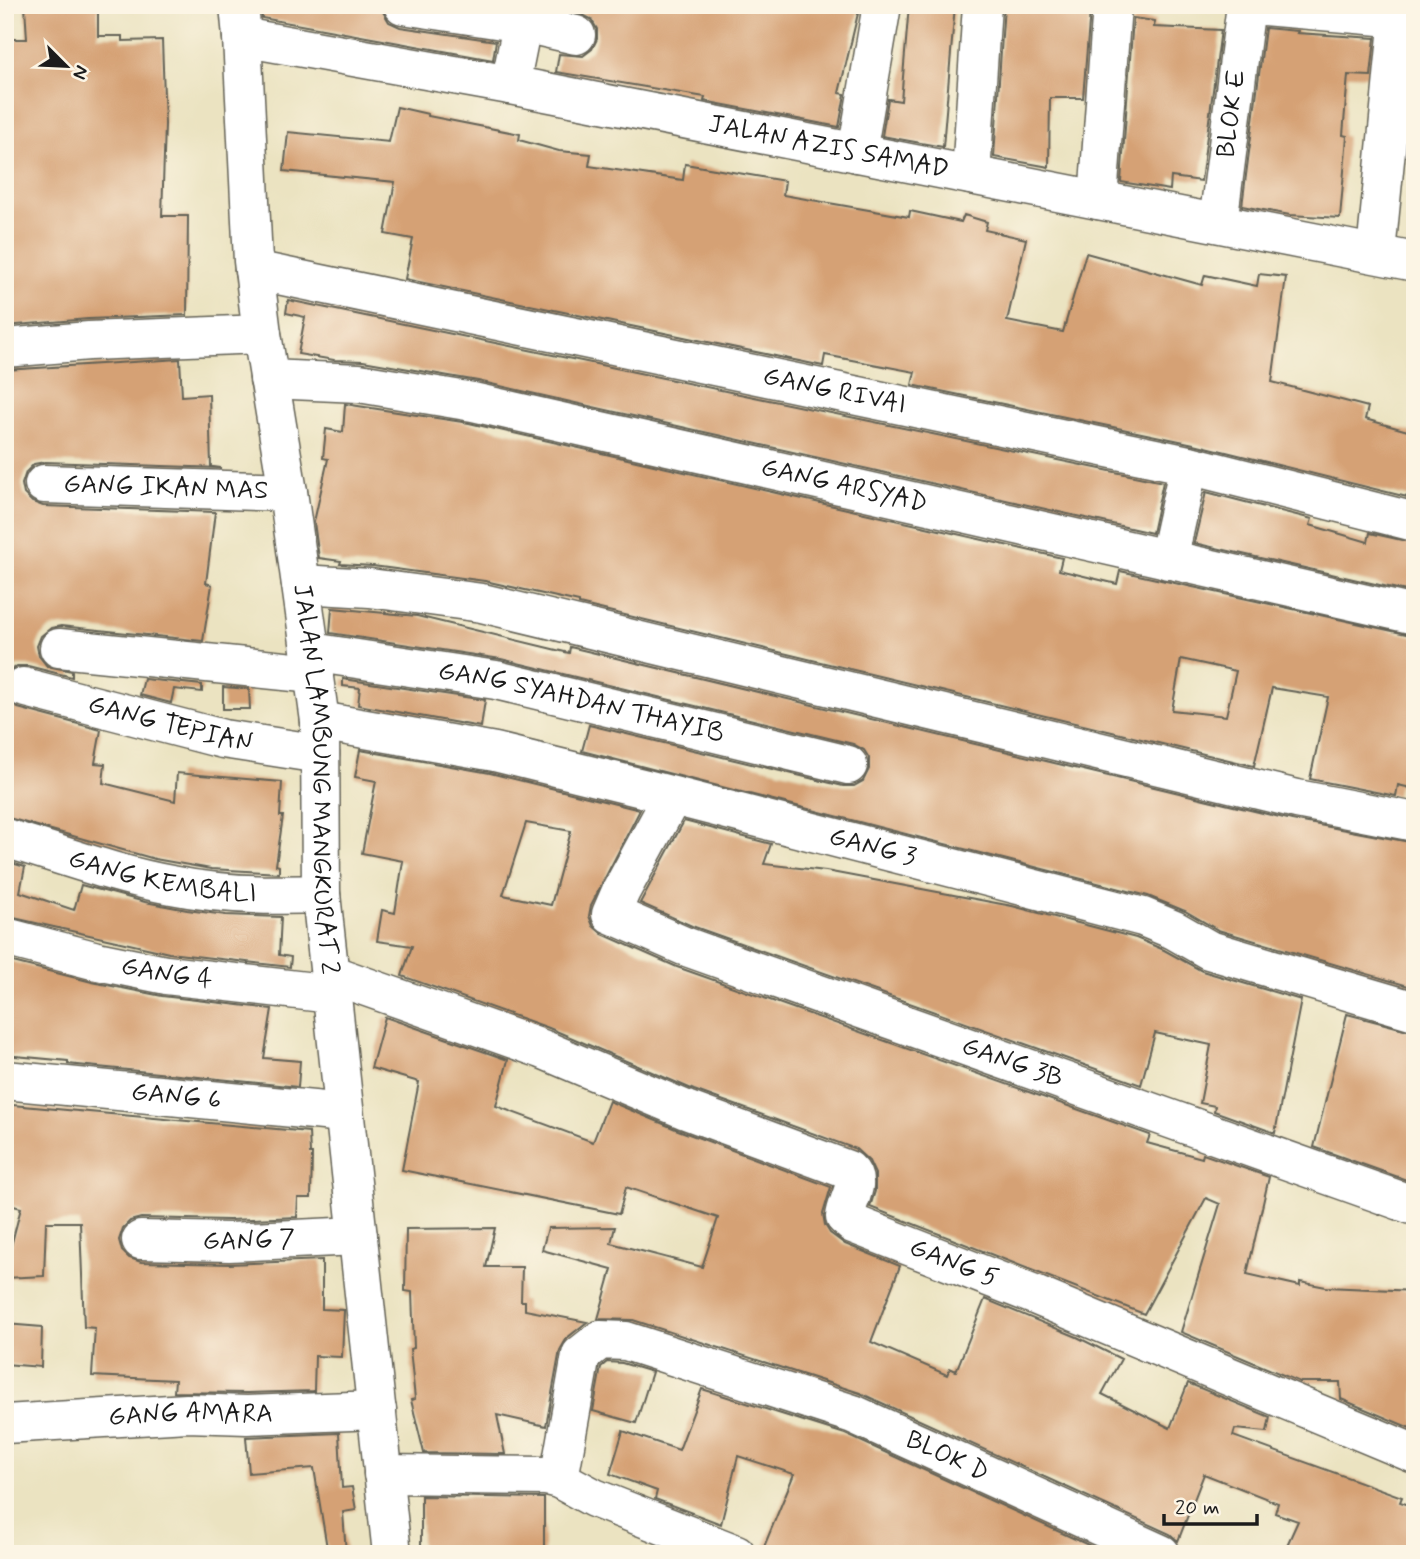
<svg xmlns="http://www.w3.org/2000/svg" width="1420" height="1559" font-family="Mynerve,sans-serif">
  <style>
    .building { fill: #d5a174; fill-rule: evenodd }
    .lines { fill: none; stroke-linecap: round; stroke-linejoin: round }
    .minor-casing { stroke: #646256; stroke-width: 41 }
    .minor { stroke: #fff; stroke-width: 38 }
    .labels { text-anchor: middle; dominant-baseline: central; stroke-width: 6; stroke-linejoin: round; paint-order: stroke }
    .street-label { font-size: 26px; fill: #1c1c1c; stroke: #fcf5e5 }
  </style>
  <rect width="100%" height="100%" fill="#fcf5e5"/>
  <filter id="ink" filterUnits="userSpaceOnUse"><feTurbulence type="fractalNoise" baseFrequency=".0143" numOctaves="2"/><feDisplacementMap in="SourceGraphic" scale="14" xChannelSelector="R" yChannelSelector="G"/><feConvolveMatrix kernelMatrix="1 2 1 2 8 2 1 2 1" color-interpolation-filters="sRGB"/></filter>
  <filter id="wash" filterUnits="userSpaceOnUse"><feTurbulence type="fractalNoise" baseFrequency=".00686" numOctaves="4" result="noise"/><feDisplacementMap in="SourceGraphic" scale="28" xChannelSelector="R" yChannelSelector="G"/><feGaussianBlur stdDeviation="1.57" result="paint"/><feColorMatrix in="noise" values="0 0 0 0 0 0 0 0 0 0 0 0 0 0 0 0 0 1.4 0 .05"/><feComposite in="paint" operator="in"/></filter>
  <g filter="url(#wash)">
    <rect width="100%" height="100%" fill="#ebe3c1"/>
    <g id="blocks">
      <path class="building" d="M 98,5 L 98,36 L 122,36 L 122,41 L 162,40 L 165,124 L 162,216 L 188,216 L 187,315 L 88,319 L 5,326 L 5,39 L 27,39 L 25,6 Z
        M 261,5 L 351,5 L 382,10 L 389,22 L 400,27 L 496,41 L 493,60 L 262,18 Z
        M 567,5 L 860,5 L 839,93 L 845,94 L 839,127 L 704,101 L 705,97 L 556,72 L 559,54 L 583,56 L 592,49 L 597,39 L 597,29 L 591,19 L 581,14 L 566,10 Z
        M 909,5 L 955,5 L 943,147 L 882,136 L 888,99 L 901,101 Z
        M 1004,5 L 1080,5 L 1079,9 L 1090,10 L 1083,98 L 1050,98 L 1049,167 L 994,157 Z
        M 1133,18 L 1155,21 L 1154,27 L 1221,30 L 1201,181 L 1171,177 L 1170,190 L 1121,182 Z
        M 1265,28 L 1298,31 L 1297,33 L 1375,38 L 1371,76 L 1348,75 L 1343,135 L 1347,136 L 1340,218 L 1290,215 L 1242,206 Z
        M 397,107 L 428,114 L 428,116 L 520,134 L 519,140 L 559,151 L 591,154 L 589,166 L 683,180 L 685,164 L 785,181 L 783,195 L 909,217 L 910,211 L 961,222 L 964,215 L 987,222 L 985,230 L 1026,239 L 1007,321 L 1063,332 L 1086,253 L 1202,285 L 1205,275 L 1257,286 L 1259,274 L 1286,277 L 1272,382 L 1368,407 L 1365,419 L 1415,433 L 1415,499 L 1194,444 L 912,385 L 915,372 L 825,355 L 823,366 L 405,279 L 413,239 L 385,234 L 395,182 L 284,171 L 288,132 L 389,142 Z
        M 288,300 L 1163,482 L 1152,533 L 478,381 L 363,361 L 334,360 L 298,354 L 305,317 L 286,313 Z
        M 180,359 L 182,396 L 209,394 L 211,467 L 221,468 L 45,462 L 34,464 L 26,472 L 22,484 L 24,494 L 32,502 L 43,506 L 215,512 L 206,583 L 212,585 L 203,641 L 61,626 L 51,628 L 41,636 L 37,646 L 39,656 L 47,666 L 72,671 L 72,677 L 28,666 L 17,666 L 5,675 L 5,370 Z
        M 345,404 L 469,423 L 1062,558 L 1059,570 L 1117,584 L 1120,571 L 1415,636 L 1415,789 L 1398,785 L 1396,796 L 1310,779 L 1328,697 L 1272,688 L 1254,766 L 579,604 L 579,602 L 485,581 L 373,566 L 340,564 L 341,561 L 319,558 L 314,522 L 328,459 L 323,458 L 326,429 L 343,432 ZM 1181,659 L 1236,671 L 1226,716 L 1172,710 Z
        M 1206,492 L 1312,519 L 1310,525 L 1368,542 L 1370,533 L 1415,543 L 1415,593 L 1194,543 Z
        M 332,608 L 417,616 L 569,653 L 570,647 L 1292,820 L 1415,843 L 1415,988 L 1218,930 L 1185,911 L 1148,896 L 582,751 L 589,725 L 843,786 L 854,786 L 863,781 L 869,769 L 869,758 L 864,750 L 853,744 L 501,659 L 330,633 Z
        M 144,679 L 202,685 L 202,692 L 174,689 L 171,703 L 140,695 Z
        M 343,679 L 485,700 L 481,727 L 358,705 L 360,688 L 343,686 Z
        M 223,687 L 249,689 L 250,709 L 223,709 Z
        M 5,699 L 18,708 L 101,730 L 95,763 L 105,764 L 103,783 L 175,801 L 177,773 L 282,782 L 280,816 L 283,816 L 276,865 L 279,866 L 279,873 L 211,869 L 155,859 L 5,817 Z
        M 360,750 L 490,773 L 640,810 L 591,905 L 589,916 L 593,926 L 602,934 L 677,967 L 1150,1135 L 1147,1143 L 1202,1158 L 1203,1154 L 1269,1177 L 1247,1274 L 1300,1286 L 1300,1282 L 1326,1287 L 1415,1291 L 1415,1430 L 1341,1399 L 1340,1382 L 1300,1382 L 1181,1332 L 1220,1204 L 1206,1198 L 1144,1314 L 870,1207 L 875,1191 L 875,1174 L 869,1161 L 856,1149 L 694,1090 L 549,1028 L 402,976 L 412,946 L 377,941 L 382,910 L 395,913 L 403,861 L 362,853 L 376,781 L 355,777 ZM 526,823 L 571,831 L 551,905 L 503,895 Z
        M 684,821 L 771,844 L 764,864 L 826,871 L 1012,906 L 1136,938 L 1164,950 L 1202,971 L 1301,1000 L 1275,1133 L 1214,1111 L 1215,1106 L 1200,1103 L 1211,1045 L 1155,1033 L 1141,1085 L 692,926 L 640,903 Z
        M 5,861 L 25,867 L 20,892 L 74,910 L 81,885 L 145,902 L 187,910 L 226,915 L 281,917 L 279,955 L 291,957 L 290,967 L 169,953 L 5,916 Z
        M 5,960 L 92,982 L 162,996 L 272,1009 L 264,1058 L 300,1061 L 298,1087 L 68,1064 L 68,1061 L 5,1055 Z
        M 1347,1014 L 1415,1032 L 1415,1183 L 1314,1147 Z
        M 385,1017 L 508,1060 L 496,1106 L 593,1142 L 609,1101 L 678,1130 L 831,1187 L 823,1214 L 825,1225 L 830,1233 L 845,1244 L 900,1266 L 871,1342 L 947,1375 L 950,1368 L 956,1371 L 985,1299 L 1077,1337 L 1121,1359 L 1102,1394 L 1170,1428 L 1188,1383 L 1270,1417 L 1267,1432 L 1235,1429 L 1233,1436 L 1402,1497 L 1400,1502 L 1415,1507 L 1415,1554 L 1283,1554 L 1298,1521 L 1275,1513 L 1278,1503 L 1204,1474 L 1178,1541 L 1170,1534 L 860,1393 L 633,1320 L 598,1319 L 612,1269 L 542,1250 L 548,1228 L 615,1227 L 611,1243 L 702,1267 L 718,1218 L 626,1187 L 619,1214 L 402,1170 L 419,1082 L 371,1068 Z
        M 12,1105 L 309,1132 L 310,1154 L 312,1154 L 311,1198 L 298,1198 L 297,1217 L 229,1220 L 141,1218 L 130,1221 L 123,1228 L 119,1240 L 122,1251 L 129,1258 L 141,1262 L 230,1264 L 322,1260 L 322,1309 L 344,1310 L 342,1357 L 315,1356 L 314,1391 L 247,1393 L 174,1392 L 175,1380 L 92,1376 L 95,1328 L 84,1327 L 80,1222 L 46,1222 L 44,1276 L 5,1278 L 5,1269 L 21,1208 L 6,1204 L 5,1176 L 8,1176 Z
        M 495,1228 L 486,1267 L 522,1267 L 521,1301 L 525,1301 L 525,1310 L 587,1322 L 567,1338 L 560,1350 L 546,1426 L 497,1415 L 505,1454 L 424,1453 L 411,1400 L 415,1399 L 410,1349 L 414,1348 L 412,1292 L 405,1291 L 406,1229 Z
        M 5,1324 L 42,1327 L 41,1367 L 5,1364 Z
        M 607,1362 L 622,1363 L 652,1372 L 636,1423 L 593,1411 L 601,1367 Z
        M 702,1389 L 845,1434 L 1108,1554 L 761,1554 L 794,1474 L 738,1456 L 721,1524 L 655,1499 L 657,1491 L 610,1474 L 623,1431 L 679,1450 Z
        M 339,1433 L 342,1488 L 352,1487 L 356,1510 L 343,1512 L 346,1554 L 328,1554 L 314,1468 L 249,1473 L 246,1437 Z
        M 421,1496 L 544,1498 L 544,1554 L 421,1554 Z"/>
    </g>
  </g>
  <g filter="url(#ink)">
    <use href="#blocks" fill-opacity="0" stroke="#646256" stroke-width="2"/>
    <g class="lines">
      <g class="minor-casing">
        <g id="minor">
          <path id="s1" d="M 239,5 L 242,37 L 253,261 L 262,334 L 288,492 L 320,721 L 321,894 L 392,1554"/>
          <path d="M 403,5 L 523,23 L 576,35"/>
          <path d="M 1252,5 L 1415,19"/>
          <path id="s2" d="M 242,37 L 510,85 L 1415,262"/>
          <path d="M 510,85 L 526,5"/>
          <path d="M 857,153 L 882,5"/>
          <path d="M 971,175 L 982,5"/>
          <path d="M 1098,200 L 1112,5"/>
          <path id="s3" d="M 1218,223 L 1246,5"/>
          <path d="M 1376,253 L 1400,5"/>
          <path id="s4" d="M 254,270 L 1189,465 L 1415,522"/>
          <path d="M 5,348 L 89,341 L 262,334"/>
          <path id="s5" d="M 269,379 L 359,383 L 473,402 L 1415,615"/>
          <path id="s6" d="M 44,484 L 288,492"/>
          <path d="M 1168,560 L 1189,465"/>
          <path d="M 301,584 L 370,588 L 482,603 L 1297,799 L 1415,822"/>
          <path d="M 59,648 L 314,674"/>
          <path id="s7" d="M 311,652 L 496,680 L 848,765"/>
          <path id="s8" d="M 23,687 L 223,739 L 320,754"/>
          <path id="s9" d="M 320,721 L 495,752 L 646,789 L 1143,917 L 1174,930 L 1209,950 L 1415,1011"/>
          <path id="s10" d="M 672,797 L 621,891 L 611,914 L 684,946 L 1415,1206"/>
          <path id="s11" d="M 5,838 C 60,854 115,875 171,885 C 220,895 272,896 321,894"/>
          <path id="s12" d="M 5,937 L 97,961 L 166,975 L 332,994"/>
          <path id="s13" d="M 330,974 L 542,1049 L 686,1110 L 848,1170 C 863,1183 846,1201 845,1217 L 853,1224 L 1037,1296 L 1415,1454"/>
          <path id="s14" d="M 5,1080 L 344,1113"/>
          <path id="s15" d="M 141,1240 L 229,1242 L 358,1236"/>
          <path id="s16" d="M 5,1424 L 187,1413 L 247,1415 L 377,1410"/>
          <path d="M 383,1474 L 546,1476 L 559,1479 L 594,1498 L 736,1554"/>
          <path id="s17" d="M 559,1479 L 581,1355 L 600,1340 L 626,1341 L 853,1414 L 1161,1554"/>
        </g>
      </g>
      <use href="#minor" class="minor"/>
    </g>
  </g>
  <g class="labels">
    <g class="street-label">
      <text stroke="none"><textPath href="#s3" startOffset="110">BLOK E</textPath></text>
      <text stroke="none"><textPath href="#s2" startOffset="597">JALAN AZIS SAMAD</textPath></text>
      <text stroke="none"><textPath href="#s4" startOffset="593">GANG RIVAI</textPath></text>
      <text stroke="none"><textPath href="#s5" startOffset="586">GANG ARSYAD</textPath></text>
      <text stroke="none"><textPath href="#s6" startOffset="122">GANG IKAN MAS</textPath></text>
      <text stroke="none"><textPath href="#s7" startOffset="275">GANG SYAHDAN THAYIB</textPath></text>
      <text stroke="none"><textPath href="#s8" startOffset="152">GANG TEPIAN</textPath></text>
      <text stroke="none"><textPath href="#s1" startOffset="779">JALAN LAMBUNG MANGKURAT 2</textPath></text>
      <text stroke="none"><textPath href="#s9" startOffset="567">GANG 3</textPath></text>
      <text stroke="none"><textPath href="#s11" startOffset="163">GANG KEMBALI</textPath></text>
      <text stroke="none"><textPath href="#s12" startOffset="166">GANG 4</textPath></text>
      <text stroke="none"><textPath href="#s10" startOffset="560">GANG 3B</textPath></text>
      <text stroke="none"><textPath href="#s14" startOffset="172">GANG 6</textPath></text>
      <text stroke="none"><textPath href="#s15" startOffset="108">GANG 7</textPath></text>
      <text stroke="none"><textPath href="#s13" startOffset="723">GANG 5</textPath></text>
      <text stroke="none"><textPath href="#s16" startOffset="186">GANG AMARA</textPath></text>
      <text stroke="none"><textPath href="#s17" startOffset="518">BLOK D</textPath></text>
    </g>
  </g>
  <rect width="1420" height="1559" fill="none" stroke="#fcf5e5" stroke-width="28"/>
  <g transform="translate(66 66) rotate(114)" stroke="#fcf5e5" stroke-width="5" paint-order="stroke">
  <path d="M0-5L12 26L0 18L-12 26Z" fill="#1c1c1c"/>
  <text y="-10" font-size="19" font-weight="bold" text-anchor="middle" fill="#1c1c1c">N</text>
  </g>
  <path d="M1164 1514v10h93v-10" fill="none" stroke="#1c1c1c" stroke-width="3.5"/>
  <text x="1175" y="1514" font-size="21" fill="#1c1c1c" stroke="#fcf5e5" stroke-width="5" paint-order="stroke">20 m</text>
</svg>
